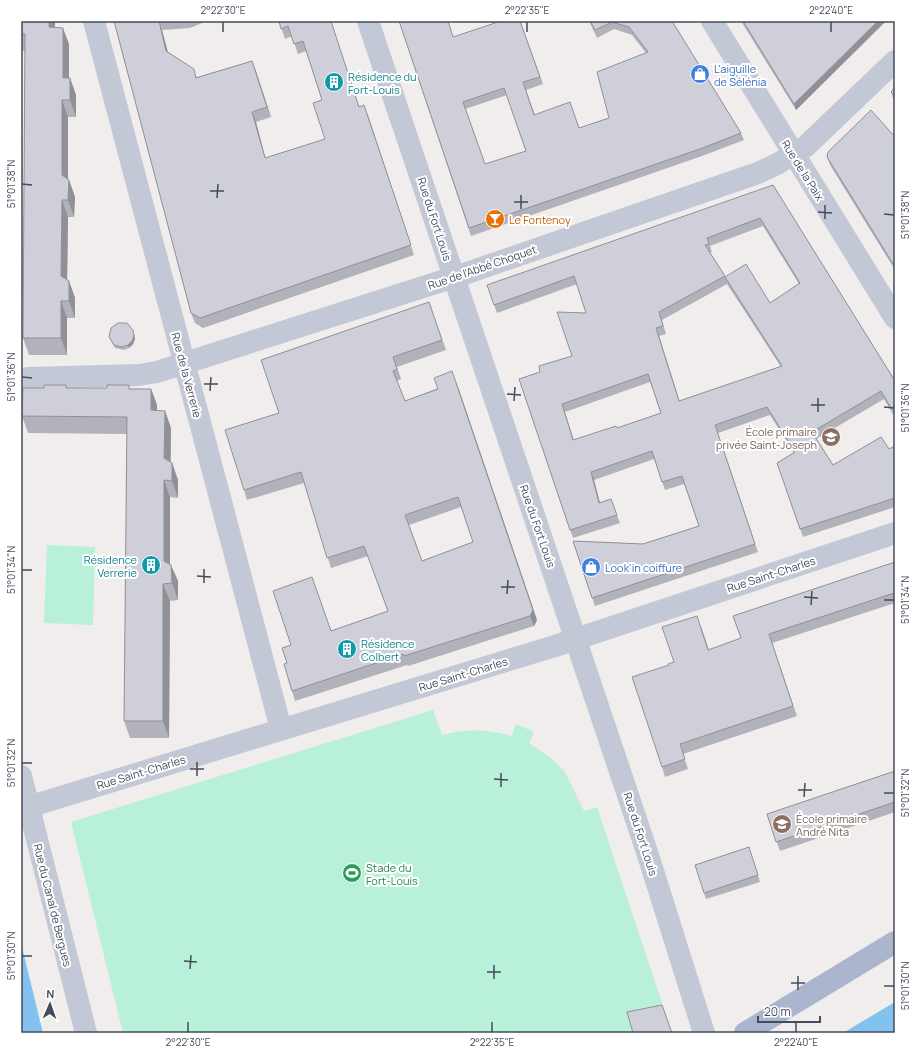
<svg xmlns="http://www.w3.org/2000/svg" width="916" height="1054" font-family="Manrope,sans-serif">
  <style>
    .green { fill: #b8f0da }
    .water { fill: #83c2ef }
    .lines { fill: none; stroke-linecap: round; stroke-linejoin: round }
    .minor { stroke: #c2c8d5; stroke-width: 22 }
    .major { stroke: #abb5ce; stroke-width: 22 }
    .wall { fill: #b1b2ba; fill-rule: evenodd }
    .shaded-wall { fill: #909197 }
    .building { fill: #cecfd8; stroke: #909197; fill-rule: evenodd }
    .ticks { fill: none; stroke: #444b5b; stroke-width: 1.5 }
    .labels { text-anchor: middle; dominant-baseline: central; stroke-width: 4; stroke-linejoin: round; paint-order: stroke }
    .shop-label { font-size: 11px; fill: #366cbe; stroke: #fff; text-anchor: start }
    .culture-label { font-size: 11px; fill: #0d838f; stroke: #fff; text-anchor: start }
    .street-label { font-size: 11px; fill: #444b5b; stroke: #fff }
    .food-label { font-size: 11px; fill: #c56008; stroke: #fff; text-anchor: start }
    .education-label { font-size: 11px; fill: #785e54; stroke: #fff; text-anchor: end }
    .leisure-label { font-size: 11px; fill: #27864d; stroke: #fff; text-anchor: start }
    .neatline { fill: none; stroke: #444b5b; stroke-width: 1.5 }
    .ticks-label { font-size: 10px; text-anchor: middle; fill: #444b5b }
  </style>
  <rect width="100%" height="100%" fill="#f0edec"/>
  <path class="green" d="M 47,545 L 95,547 L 93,625 L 44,623 Z
    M 433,710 L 442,735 C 467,729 486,729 512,736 L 516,724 L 534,732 L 529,743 L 552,759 L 565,772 L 584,811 L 597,807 L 672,1033 L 123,1033 L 71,822 Z"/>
  <path class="water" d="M 21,943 L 22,947 L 43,1033 L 21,1033 Z
    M 895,1002 L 895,1033 L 843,1033 Z"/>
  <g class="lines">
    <path class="minor" d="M 94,21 L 281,729
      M 368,21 L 647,852 L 704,1033
      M 712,21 L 895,318
      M 28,378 L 139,375 L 157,372 L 464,274 L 758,173 L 779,163 L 805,147 L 895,61
      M 21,776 L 86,1033
      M 28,807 L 555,646 L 895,533"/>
    <path class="major" d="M 745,1033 L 895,942"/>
  </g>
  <path class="wall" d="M 21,21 L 55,21 L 55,27 L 69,44 L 69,78 L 70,78 L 76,95 L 76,117 L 68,117 L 68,179 L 69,180 L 75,197 L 74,217 L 68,217 L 67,280 L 69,281 L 75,298 L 75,318 L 67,318 L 67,355 L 29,355 L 23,338 L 25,51 L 21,51 Z
    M 114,21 L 207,21 L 190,28 L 162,30 L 168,52 L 197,77 L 252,61 L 271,117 L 256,122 L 265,158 L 325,139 L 322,100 L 306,51 L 298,54 L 292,36 L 285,39 L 279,21 L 331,21 L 359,107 L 368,115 L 414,255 L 203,328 L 195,323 L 191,313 Z
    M 399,21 L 453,37 L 520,21 L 543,84 L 526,90 L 535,115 L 579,128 L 609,118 L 646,53 L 632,35 L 614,29 L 597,38 L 589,21 L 672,21 L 741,133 L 744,140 L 702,156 L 471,236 ZM 507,95 L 526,151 L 485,164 L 465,109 Z
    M 741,21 L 886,21 L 796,110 Z
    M 895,87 L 895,100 L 893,98 L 891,92 Z
    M 895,137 L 895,270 L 830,165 L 827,157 Z
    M 773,185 L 895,381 L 895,415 L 894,416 L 884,399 L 816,439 L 833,465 L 889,449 L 895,446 L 895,507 L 803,537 L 777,463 L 794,453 L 770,415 L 718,433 L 758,552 L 595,606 L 573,541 L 643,544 L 699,526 L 684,484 L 665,490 L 654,459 L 594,480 L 600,503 L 611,499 L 620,523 L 573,538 L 519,379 L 540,372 L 572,356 L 586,313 L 577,284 L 497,313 L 494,305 ZM 763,226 L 799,284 L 770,303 L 725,277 L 710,252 L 712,252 L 710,246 ZM 727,284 L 781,367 L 679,401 L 659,336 L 666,334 L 662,320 ZM 650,382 L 661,413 L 617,428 L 574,440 L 565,412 Z
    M 429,302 L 446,350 L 397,367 L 401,379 L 397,381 L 405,401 L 456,381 L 537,620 L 534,626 L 408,666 L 407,665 L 295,701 L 292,691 L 287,663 L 331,631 L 388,611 L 368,556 L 331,568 L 304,483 L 247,500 L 244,490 L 279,413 ZM 461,507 L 473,542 L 422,561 L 409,525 Z
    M 134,333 L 135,339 L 133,344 L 129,348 L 124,350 L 115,348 L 109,337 Z
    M 66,385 L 67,388 L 151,389 L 157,405 L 157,411 L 165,411 L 171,428 L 171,462 L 172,463 L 178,480 L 178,498 L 170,497 L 170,564 L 178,581 L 178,600 L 170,601 L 169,738 L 130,738 L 124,721 L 127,434 L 28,433 L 22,416 L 44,388 Z
    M 895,562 L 895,603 L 772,643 L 797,716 L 683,754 L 688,769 L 665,777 L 662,767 L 669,665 L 674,662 L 701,626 L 709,650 L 741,638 Z
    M 895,771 L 895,812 L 780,851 L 767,814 Z
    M 751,853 L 760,882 L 706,899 L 704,893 Z"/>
  <path class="shaded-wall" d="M 49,21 L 55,21 L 55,44 L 49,27 Z
    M 159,21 L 162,30 L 170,61 L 166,51 Z
    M 878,21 L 886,21 L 796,110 L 794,104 Z
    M 63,28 L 69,44 L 69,95 L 63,78 Z
    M 252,61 L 256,71 L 271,117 L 267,107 Z
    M 70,78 L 76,95 L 76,117 L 70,100 Z
    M 62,100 L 68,117 L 68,192 L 62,175 Z
    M 252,112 L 256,122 L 268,168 L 265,158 Z
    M 69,180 L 75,197 L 74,217 L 68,200 Z
    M 62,200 L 68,217 L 67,293 L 61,276 Z
    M 69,281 L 75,298 L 75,318 L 69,301 Z
    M 61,301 L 67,318 L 67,355 L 61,338 Z
    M 656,328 L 659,336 L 682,409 L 679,401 Z
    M 133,330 L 135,339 L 133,344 L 129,348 L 128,345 Z
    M 456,381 L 537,620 L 534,626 L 530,616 Z
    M 151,389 L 157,405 L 157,427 L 151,410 Z
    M 165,411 L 171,428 L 170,474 L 164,458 Z
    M 172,463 L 178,480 L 178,498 L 172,481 Z
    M 591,472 L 594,480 L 602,511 L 599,503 Z
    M 164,480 L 170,497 L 170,577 L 164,561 Z
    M 171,565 L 178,581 L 178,600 L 172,583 Z
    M 163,584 L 170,601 L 169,738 L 163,721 Z"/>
  <path class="building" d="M 21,21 L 49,21 L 49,27 L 63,28 L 63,78 L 70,78 L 70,100 L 62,100 L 62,175 L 69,180 L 68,200 L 62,200 L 61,276 L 69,281 L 69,301 L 61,301 L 61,338 L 23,338 L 25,34 L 21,34 Z
    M 114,21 L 159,21 L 166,51 L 194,69 L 196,78 L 252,61 L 267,107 L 252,112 L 265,158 L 325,139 L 313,103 L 322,100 L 303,41 L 294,44 L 288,26 L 281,29 L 279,21 L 331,21 L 359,107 L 364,105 L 411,245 L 200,318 L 191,313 Z
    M 399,21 L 448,21 L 453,37 L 501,21 L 520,21 L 540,77 L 523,82 L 534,115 L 570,102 L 579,128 L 609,118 L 597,72 L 648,52 L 629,27 L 612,22 L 595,30 L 590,21 L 672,21 L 741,133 L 700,149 L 469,228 ZM 504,88 L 526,151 L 485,164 L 463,102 Z
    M 743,21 L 878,21 L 794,104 Z
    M 895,87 L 895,96 L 891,92 Z
    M 871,110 L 895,137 L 895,267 L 827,157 L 828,152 Z
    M 773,185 L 895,381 L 895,406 L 891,408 L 881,391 L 812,432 L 833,465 L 881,437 L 889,449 L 895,446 L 895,498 L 800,529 L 777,463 L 795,452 L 767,407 L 715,425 L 755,544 L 592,598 L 573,541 L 643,544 L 699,526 L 682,476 L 662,482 L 652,451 L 591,472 L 599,503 L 611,499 L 617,515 L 570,530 L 519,379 L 540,372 L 539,366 L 572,356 L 557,312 L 586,313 L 574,276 L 494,305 L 487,285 ZM 760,218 L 800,283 L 770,303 L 746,264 L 725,277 L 782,366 L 679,401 L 656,328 L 663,326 L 659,312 L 725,276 L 705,245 L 709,244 L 707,238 ZM 648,374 L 661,413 L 617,428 L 616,426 L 573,440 L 562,404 Z
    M 429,302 L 442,340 L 393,357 L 397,369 L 393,371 L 405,401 L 438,389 L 434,378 L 452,371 L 533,610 L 530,616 L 404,656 L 403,654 L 292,691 L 284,664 L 287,663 L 282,648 L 291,645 L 273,591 L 312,577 L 331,631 L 388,611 L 364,546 L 327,558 L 301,472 L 244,490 L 225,430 L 279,413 L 261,360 ZM 458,497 L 473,542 L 422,561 L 405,515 Z
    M 118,323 L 127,323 L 133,330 L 134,336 L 132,341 L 128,345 L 122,347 L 114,345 L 109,337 L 111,328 Z
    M 44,385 L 66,385 L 66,388 L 107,388 L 107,385 L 129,385 L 129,389 L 151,389 L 151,410 L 165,411 L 164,458 L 172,463 L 172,481 L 164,480 L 164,561 L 171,565 L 172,583 L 163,584 L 163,721 L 124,721 L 127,417 L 22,416 L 23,388 L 44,388 Z
    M 895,562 L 895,595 L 894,593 L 769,634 L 793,706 L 680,744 L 685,759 L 662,767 L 632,677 L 669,665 L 668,664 L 674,662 L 662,627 L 697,616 L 708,650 L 741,638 L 733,616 Z
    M 895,771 L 895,802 L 776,842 L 767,814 Z
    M 749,847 L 758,875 L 704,893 L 695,865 Z
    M 662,1005 L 672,1033 L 633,1033 L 627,1012 Z"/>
  <path class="ticks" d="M 223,32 L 223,22M 527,32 L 527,22M 831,32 L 831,22M 22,184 L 32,185M 210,191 L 224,191M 217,198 L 218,184M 514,202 L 528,202M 521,209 L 521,195M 818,212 L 832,213M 884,214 L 894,215M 825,219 L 825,205M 22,377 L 32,378M 204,384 L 218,384M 210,391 L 211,377M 507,394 L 521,395M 514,401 L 515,387M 811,405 L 825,405M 884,407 L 894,408M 818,412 L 818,398M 22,570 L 32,570M 197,576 L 211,577M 204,583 L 204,569M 501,587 L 515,587M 507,594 L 508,580M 804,597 L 818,598M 884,600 L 894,600M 811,605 L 812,591M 22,763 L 32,763M 190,769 L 204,769M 197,776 L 197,762M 494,779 L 508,780M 501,787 L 501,773M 798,790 L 812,790M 884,793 L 894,793M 804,797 L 805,783M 22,956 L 32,956M 184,961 L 197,962M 190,969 L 191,955M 487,972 L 501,972M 494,979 L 494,965M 791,983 L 805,983M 884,986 L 894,986M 798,990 L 798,976M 188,1032 L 188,1022M 492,1032 L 492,1022M 796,1032 L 796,1022"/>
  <defs>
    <g id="shop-disc" transform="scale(1)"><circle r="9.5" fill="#3f7fe0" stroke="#fff"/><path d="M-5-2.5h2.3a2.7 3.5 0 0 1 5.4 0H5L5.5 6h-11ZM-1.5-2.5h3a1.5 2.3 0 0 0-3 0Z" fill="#fff"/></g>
    <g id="building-disc" transform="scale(1)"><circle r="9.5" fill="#0f9aa8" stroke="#fff"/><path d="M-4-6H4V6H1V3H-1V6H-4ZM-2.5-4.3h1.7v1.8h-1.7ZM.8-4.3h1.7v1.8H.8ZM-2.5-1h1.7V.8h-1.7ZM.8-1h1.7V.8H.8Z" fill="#fff"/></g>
    <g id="bar-disc" transform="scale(1)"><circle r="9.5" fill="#e8710a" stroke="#fff"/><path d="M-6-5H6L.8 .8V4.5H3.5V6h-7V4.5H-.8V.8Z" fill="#fff"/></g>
    <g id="school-disc" transform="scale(1)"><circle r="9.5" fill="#8d6e63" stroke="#fff"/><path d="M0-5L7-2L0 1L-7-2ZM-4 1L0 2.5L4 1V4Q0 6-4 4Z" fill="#fff"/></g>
    <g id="stadium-disc" transform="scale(1)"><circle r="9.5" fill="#2e9e5b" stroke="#fff"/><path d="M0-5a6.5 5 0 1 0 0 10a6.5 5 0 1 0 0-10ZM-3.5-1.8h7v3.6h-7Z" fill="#fff"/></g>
  </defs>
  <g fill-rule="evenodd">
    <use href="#shop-disc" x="700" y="74"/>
    <use href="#building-disc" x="334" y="82"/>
    <use href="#bar-disc" x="495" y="219"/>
    <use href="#school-disc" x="831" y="437"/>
    <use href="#building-disc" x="151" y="565"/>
    <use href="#shop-disc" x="591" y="567"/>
    <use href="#building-disc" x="347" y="649"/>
    <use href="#school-disc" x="782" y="824"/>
    <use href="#stadium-disc" x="352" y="873"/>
  </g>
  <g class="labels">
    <g class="shop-label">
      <text x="714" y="68">L'aiguille<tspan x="714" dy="13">de Sélénia</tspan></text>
      <text x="605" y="567">Look'in coiffure</text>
    </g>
    <g class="culture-label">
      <text x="348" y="76">Résidence du<tspan x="348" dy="13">Fort-Louis</tspan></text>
      <text x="137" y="559" text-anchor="end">Résidence<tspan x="137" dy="13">Verrerie</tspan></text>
      <text x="361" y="643">Résidence<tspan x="361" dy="13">Colbert</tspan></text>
    </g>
    <g class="street-label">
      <text transform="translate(803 170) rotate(58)">Rue de la Paix</text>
      <text transform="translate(435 219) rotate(72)">Rue du Fort Louis</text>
      <text transform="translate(482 267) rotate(-19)">Rue de l'Abbé Choquet</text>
      <text transform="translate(187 375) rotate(75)">Rue de la Verrerie</text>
      <text transform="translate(538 526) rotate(71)">Rue du Fort Louis</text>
      <text transform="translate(771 574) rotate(-18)">Rue Saint-Charles</text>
      <text transform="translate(463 674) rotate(-17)">Rue Saint-Charles</text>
      <text transform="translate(141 772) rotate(-17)">Rue Saint-Charles</text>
      <text transform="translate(641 834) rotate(72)">Rue du Fort Louis</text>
      <text transform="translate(53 905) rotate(76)">Rue du Canal de Bergues</text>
    </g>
    <g class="food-label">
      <text x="509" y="219">Le Fontenoy</text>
    </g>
    <g class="education-label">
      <text x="817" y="431">École primaire<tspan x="817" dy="13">privée Saint-Joseph</tspan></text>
      <text x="796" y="818" text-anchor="start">École primaire<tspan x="796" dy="13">André Nita</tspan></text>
    </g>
    <g class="leisure-label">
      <text x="366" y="867">Stade du<tspan x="366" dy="13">Fort-Louis</tspan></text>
    </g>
  </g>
  <rect width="916" height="1054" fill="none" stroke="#ffffff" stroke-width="44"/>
  <g transform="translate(50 1004) rotate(2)" stroke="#ffffff" stroke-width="3" paint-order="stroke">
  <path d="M0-3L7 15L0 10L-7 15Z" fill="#444b5b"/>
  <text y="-6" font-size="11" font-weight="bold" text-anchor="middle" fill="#444b5b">N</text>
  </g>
  <path d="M758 1016v6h62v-6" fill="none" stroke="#444b5b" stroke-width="2"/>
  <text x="764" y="1016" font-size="12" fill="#444b5b" stroke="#ffffff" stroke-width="3" paint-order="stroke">20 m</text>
  <rect x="22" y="22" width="872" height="1010" class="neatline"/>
  <g class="ticks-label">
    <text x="223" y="14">2°22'30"E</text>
    <text x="527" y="14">2°22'35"E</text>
    <text x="831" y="14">2°22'40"E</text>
    <text transform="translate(11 184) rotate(-90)" y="4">51°01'38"N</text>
    <text transform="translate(905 215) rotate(-90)" y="4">51°01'38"N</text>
    <text transform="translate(11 377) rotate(-90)" y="4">51°01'36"N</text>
    <text transform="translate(905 408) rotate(-90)" y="4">51°01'36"N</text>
    <text transform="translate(11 570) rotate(-90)" y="4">51°01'34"N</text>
    <text transform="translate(905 600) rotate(-90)" y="4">51°01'34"N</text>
    <text transform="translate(11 763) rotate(-90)" y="4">51°01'32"N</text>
    <text transform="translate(905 793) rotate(-90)" y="4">51°01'32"N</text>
    <text transform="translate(11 956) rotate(-90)" y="4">51°01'30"N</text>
    <text transform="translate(905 986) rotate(-90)" y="4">51°01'30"N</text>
    <text x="188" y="1046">2°22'30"E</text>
    <text x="492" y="1046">2°22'35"E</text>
    <text x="796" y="1046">2°22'40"E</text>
  </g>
</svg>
